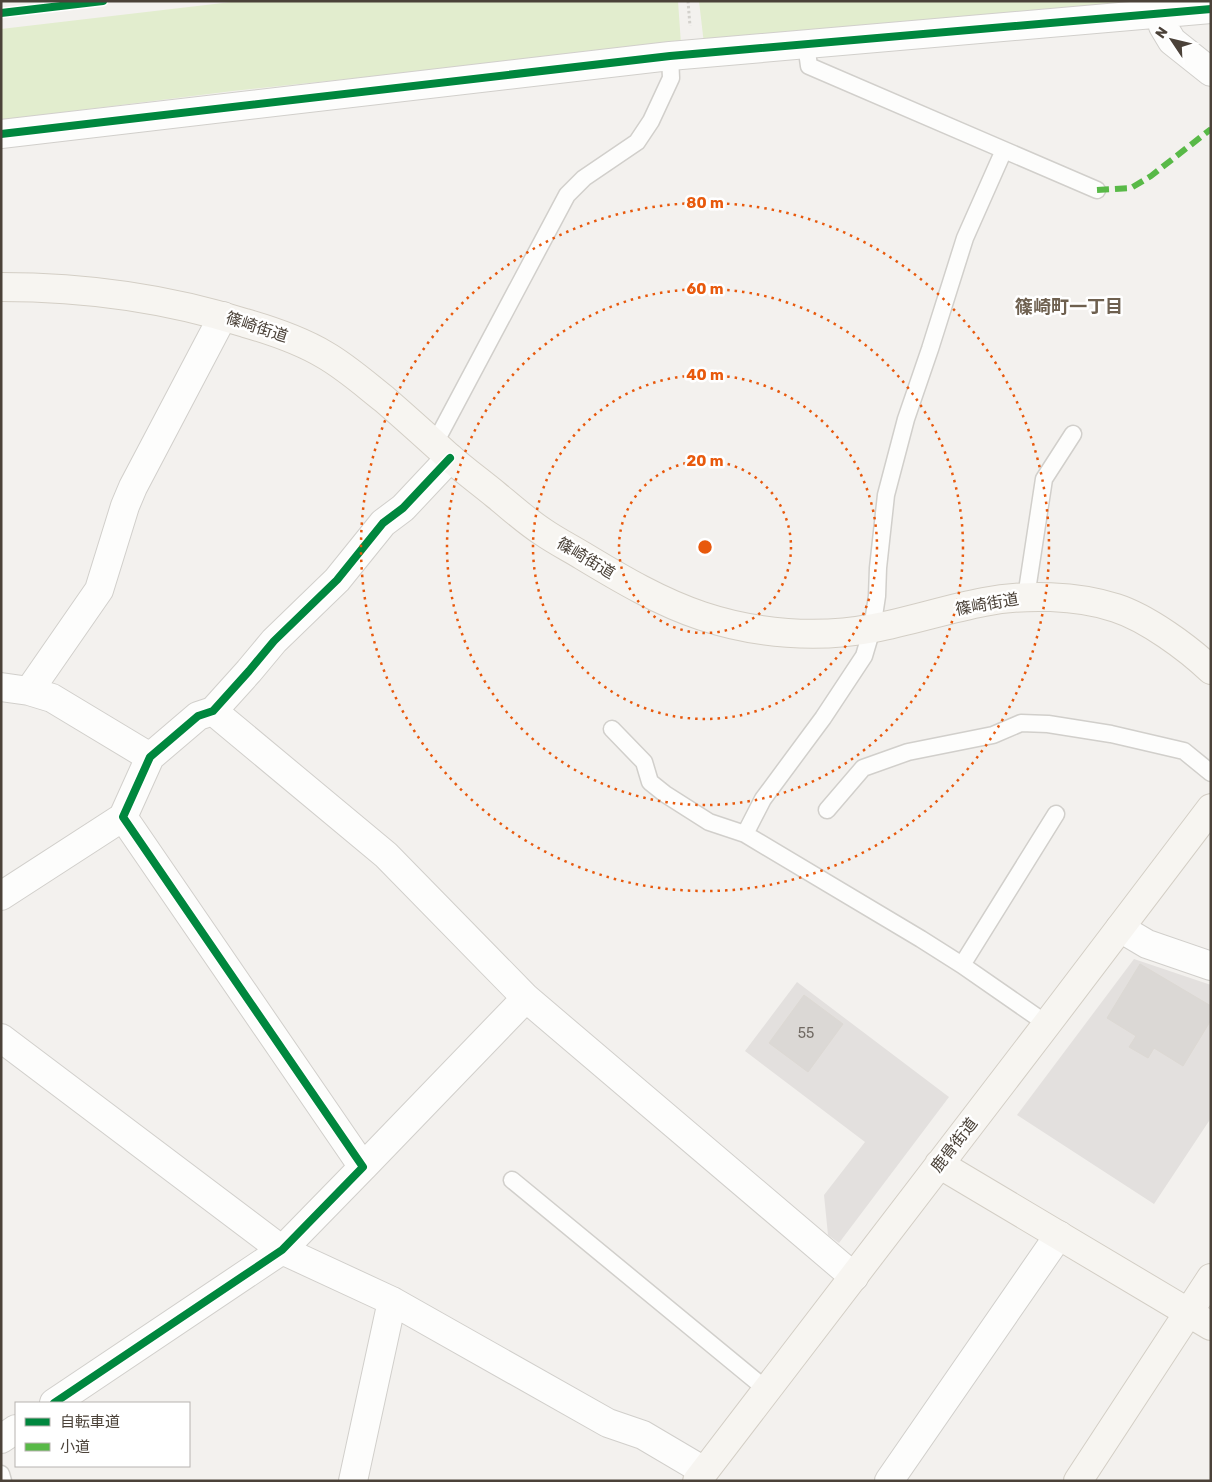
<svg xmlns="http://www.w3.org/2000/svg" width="1212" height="1482" font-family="Rubik,'Noto Sans JP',sans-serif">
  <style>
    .green { fill: #e2edce }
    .parking { fill: #e3e0de }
    .building { fill: #dbd8d5; stroke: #dcd8d3 }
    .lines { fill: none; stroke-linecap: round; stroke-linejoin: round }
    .lane-casing { stroke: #d1cfcb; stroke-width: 19 }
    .street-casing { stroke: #d1cfcb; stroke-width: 30 }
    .secondary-casing { stroke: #d3cec5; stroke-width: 30 }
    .path { stroke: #d3d1cc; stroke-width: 3; stroke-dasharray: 2.5 2.5; stroke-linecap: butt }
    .lane { stroke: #fdfdfc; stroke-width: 16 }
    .street { stroke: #fdfdfc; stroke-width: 28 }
    .secondary { stroke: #f7f5f1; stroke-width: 28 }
    .quiet { stroke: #58b947; stroke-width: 6; stroke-dasharray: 12 6; stroke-linecap: butt }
    .cycleway-casing { stroke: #fff; stroke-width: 11 }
    .cycleway { stroke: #00873e; stroke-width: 8 }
    .ring { fill: none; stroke: #e8590c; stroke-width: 2.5; stroke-dasharray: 2.5 5 }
    .labels { text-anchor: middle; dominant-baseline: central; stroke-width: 5; stroke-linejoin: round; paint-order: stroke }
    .number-label { font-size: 14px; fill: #706962 }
    .street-label { font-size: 16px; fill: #4b4239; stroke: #fff }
    .neighbourhood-label { font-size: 18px; font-weight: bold; fill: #6e604f; stroke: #fff }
    .centre { fill: #e8590c; stroke: #fff; stroke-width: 2.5 }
    .ring-label { font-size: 15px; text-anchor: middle; font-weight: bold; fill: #e8590c; stroke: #fff; stroke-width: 5; stroke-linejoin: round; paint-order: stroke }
  </style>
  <rect width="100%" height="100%" fill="#f3f1ee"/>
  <path class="green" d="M 240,1 L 678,1 L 681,44 L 233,91 L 1,120 L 1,29 Z
    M 699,1 L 1181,1 L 704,44 Z"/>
  <path class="parking" d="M 1134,959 L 1211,985 L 1211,1118 L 1154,1204 L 1017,1115 Z
    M 797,982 L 949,1097 L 839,1243 L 828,1235 L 824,1195 L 865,1142 L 745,1051 Z"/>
  <path class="building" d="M 1140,964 L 1211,1006 L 1211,1020 L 1183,1066 L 1154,1048 L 1148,1058 L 1129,1047 L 1136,1036 L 1107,1018 Z
    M 804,995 L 843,1024 L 808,1072 L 769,1043 Z"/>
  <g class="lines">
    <g class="lane-casing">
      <path id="lane" d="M 806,44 L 809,66 L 1097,190
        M 435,443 L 567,195 L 584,178 L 637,142 L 651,121 L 671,78 L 670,56
        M 1026,597 L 1044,479 L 1073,434
        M 612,729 L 644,762 L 650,782 L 665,794 L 709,822 L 745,834 L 921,939 L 962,965 L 1047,1024
        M 827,810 L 863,768 L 908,752 L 993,735 L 1021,723 L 1048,724 L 1111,734 L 1184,751 L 1211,773
        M 745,834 L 763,799 L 823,718 L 864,656 L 872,629 L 877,596 L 878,568 L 886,495 L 906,419 L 930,349 L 965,238 L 1004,150
        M 962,965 L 1056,814
        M 512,1180 L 767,1390
        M 1,1474 L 3,1481"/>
    </g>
    <g class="street-casing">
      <path id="street" d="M 1160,12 L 1163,26 L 1172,41 L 1211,72
        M 1,134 L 670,56 L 1211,9
        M 1,687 L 29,691 L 52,698 L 150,757
        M 29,691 L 99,590 L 125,506 L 133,487 L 223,316
        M 213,711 L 386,855 L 526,998 L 854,1277
        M 1,896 L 123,817
        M 1120,928 L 1147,944 L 1211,966
        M 1,1038 L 282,1250 L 392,1301 L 608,1423 L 643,1435 L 704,1471
        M 363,1167 L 526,998
        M 54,1403 L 282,1250 L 363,1167 L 123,817 L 150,757 L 198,716 L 213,711 L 249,671 L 274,641 L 337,580 L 383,523 L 403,508 L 450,458
        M 1,1439 L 16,1429
        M 353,1481 L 392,1301
        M 889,1481 L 1059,1235"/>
    </g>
    <g class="secondary-casing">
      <path id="secondary" d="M 1,287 C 84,287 166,298 245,323 C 273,331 300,340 325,355 C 346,367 365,384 384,399 C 406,418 427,437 449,457 C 464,470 480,482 496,495 C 511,507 526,521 543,532 C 556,541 570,548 583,556 C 621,579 660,602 702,616 C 756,634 818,639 874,628 C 911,621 947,609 984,602 C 1025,594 1077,595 1116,608 C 1147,618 1188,648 1211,670
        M 939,1164 L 1211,1326
        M 697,1481 L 1047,1024 L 1211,808
        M 1078,1481 L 1211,1278"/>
    </g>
    <path class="path" d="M 688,1 L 690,26
      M 1,13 L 103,1"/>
    <use href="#lane" class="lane"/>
    <use href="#street" class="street"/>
    <use href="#secondary" class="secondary"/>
    <path class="quiet" d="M 1097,190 L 1131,188 L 1151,176 L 1211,129"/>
    <g class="cycleway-casing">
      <path id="cycleway" d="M 1,13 L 103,1
        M 1,134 L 670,56 L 1211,9
        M 54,1403 L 282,1250 L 363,1167 L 123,817 L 150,757 L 198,716 L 213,711 L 249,671 L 274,641 L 337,580 L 383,523 L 403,508 L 450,458"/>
    </g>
    <use href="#cycleway" class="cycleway"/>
  </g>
  <g class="ring">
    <circle cx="705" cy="547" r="86"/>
    <circle cx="705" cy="547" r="172"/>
    <circle cx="705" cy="547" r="258"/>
    <circle cx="705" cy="547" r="344"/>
  </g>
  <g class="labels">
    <g class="number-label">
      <text x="806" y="1033">55</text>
    </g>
    <g class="street-label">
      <text transform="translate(257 327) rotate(18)">篠崎街道</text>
      <text transform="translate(586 558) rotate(31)">篠崎街道</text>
      <text transform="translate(987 604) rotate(-10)">篠崎街道</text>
      <text transform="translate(954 1145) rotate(-52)">鹿骨街道</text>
    </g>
    <g class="neighbourhood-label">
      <text x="1069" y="307">篠崎町一丁目</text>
    </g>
  </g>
  <circle cx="705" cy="547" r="8" class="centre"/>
  <g class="ring-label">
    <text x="705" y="208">80 m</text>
    <text x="705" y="294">60 m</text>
    <text x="705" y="380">40 m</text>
    <text x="705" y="466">20 m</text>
  </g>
  <rect width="1212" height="1482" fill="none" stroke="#4b4239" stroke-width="5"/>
  <rect x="15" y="1402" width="175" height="65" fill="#ffffff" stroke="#b7b3b0"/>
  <rect x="25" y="1418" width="25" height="8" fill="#00873e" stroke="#b7b3b0"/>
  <text x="60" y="1427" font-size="15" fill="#4b4239">自転車道</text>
  <rect x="25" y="1443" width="25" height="8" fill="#58b947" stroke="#b7b3b0"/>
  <text x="60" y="1452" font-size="15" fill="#4b4239">小道</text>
  <g transform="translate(1172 40) rotate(305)" stroke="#ffffff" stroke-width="4" paint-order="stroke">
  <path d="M0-4L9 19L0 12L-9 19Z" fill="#4b4239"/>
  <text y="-8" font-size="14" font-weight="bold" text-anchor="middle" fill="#4b4239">N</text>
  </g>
</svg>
